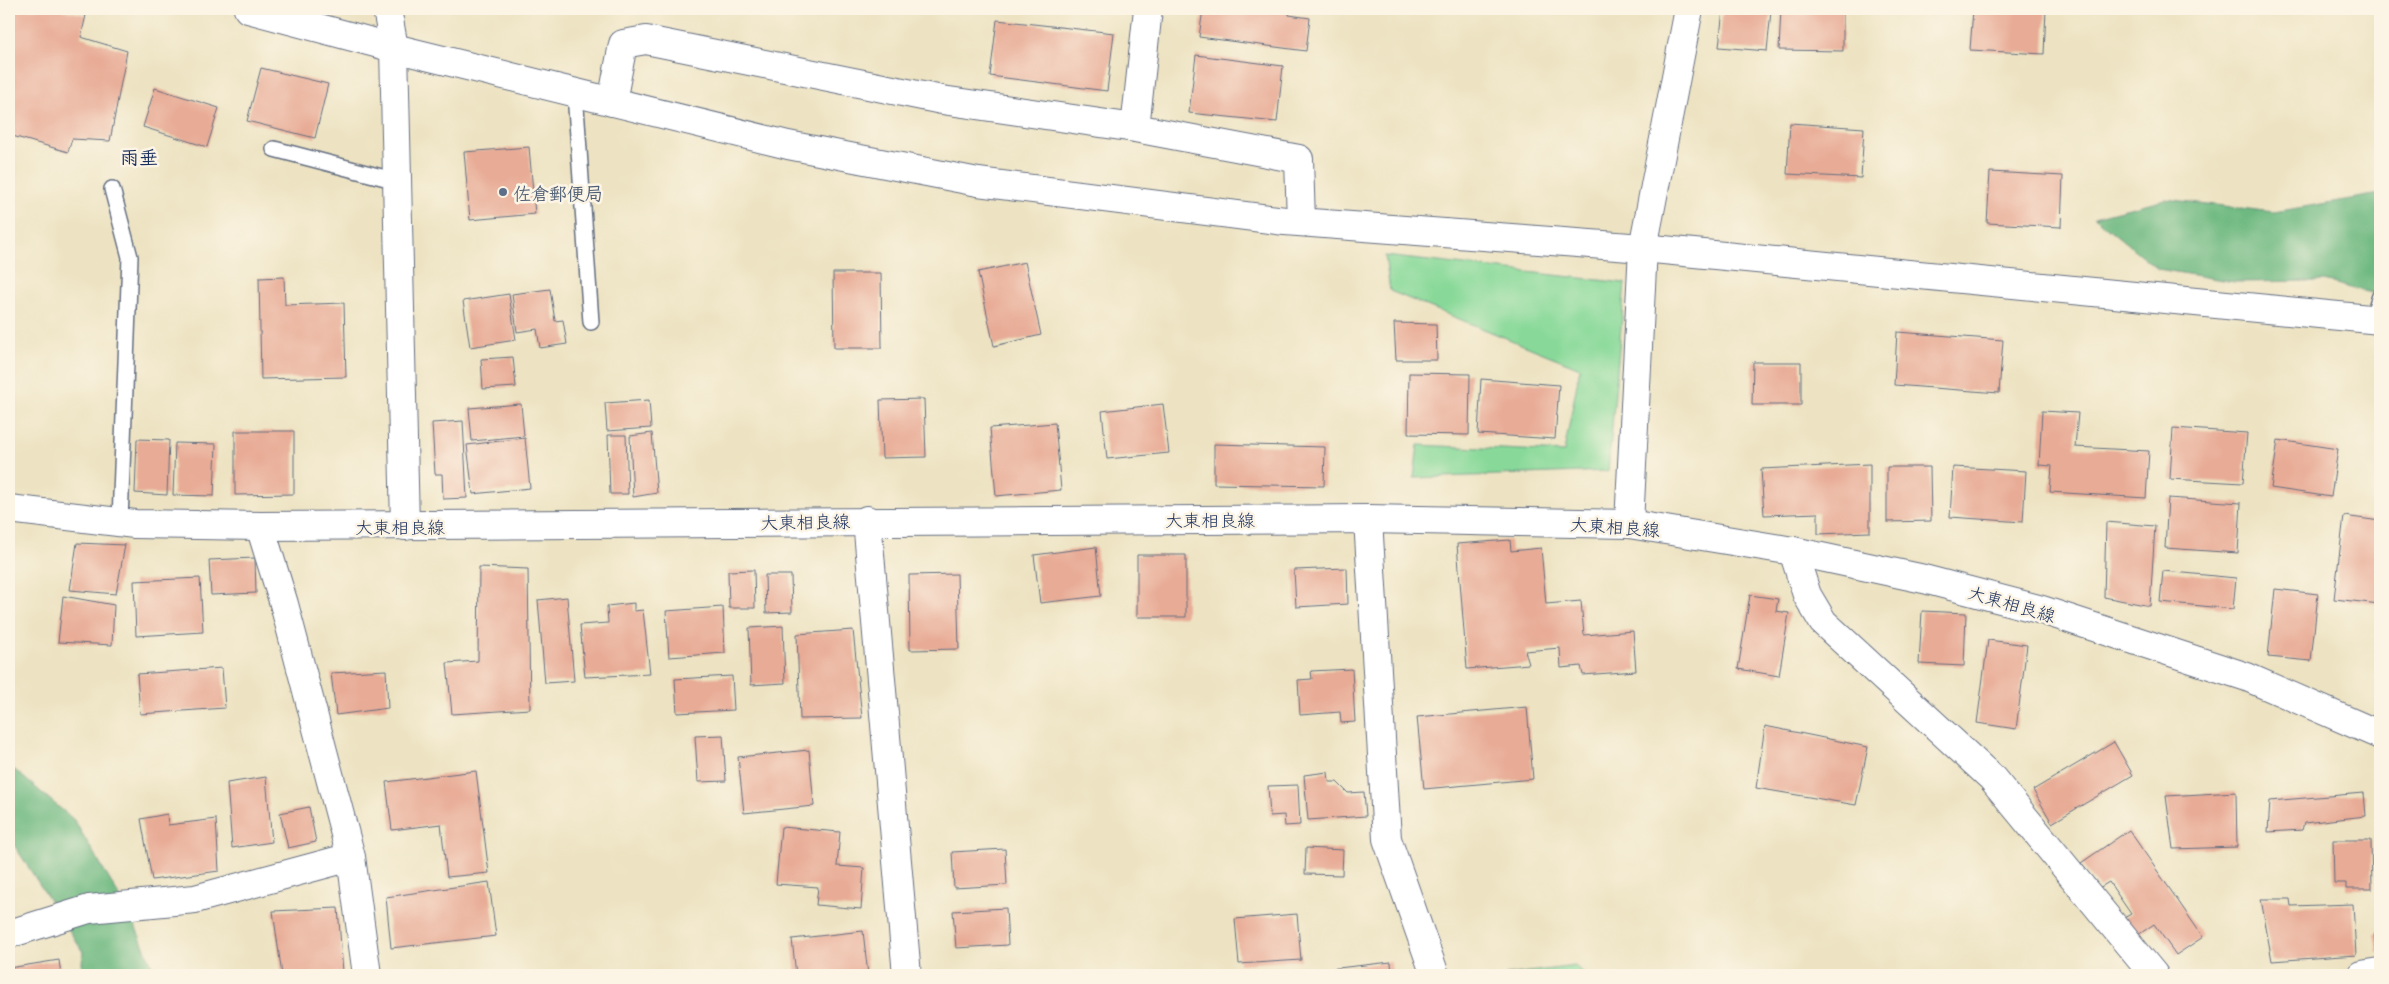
<svg xmlns="http://www.w3.org/2000/svg" width="2389" height="984" font-family="'Playpen Sans','Klee One',sans-serif">
  <style>
    .green { fill: #88d999; stroke: #52847c }
    .forest { fill: #6eb981; stroke: #447470 }
    .building { fill: #e8ac96 }
    .lines { fill: none; stroke-linecap: round; stroke-linejoin: round }
    .lane-casing { stroke: #646e81; stroke-width: 18 }
    .street-casing { stroke: #646e81; stroke-width: 30 }
    .secondary-casing { stroke: #646e81; stroke-width: 30 }
    .lane { stroke: #fff; stroke-width: 15 }
    .street { stroke: #fff; stroke-width: 28 }
    .secondary { stroke: #fff; stroke-width: 28 }
    .service-dot { fill: #5c6f8a; stroke: #fcf5e5; stroke-width: 2 }
    .labels { text-anchor: middle; dominant-baseline: central; stroke-width: 5; stroke-linejoin: round; paint-order: stroke }
    .service-label { font-size: 18px; font-weight: bold; fill: #4e5e75; stroke: #fcf5e5; text-anchor: start }
    .street-label { font-size: 18px; fill: #1b2f5e; stroke: #fcf5e5 }
    .neighbourhood-label { font-size: 19px; font-weight: bold; fill: #1b2f5e; stroke: #fcf5e5 }
  </style>
  <rect width="100%" height="100%" fill="#fcf5e5"/>
  <filter id="ink" filterUnits="userSpaceOnUse"><feTurbulence type="fractalNoise" baseFrequency=".02" numOctaves="2"/><feDisplacementMap in="SourceGraphic" scale="10" xChannelSelector="R" yChannelSelector="G"/><feConvolveMatrix kernelMatrix="1 2 1 2 8 2 1 2 1" color-interpolation-filters="sRGB"/></filter>
  <filter id="wash" filterUnits="userSpaceOnUse"><feTurbulence type="fractalNoise" baseFrequency=".0096" numOctaves="4" result="noise"/><feDisplacementMap in="SourceGraphic" scale="20" xChannelSelector="R" yChannelSelector="G"/><feGaussianBlur stdDeviation="1.12" result="paint"/><feColorMatrix in="noise" values="0 0 0 0 0 0 0 0 0 0 0 0 0 0 0 0 0 1.4 0 .05"/><feComposite in="paint" operator="in"/></filter>
  <g filter="url(#wash)">
    <rect width="100%" height="100%" fill="#ede3c2"/>
    <path class="green" d="M 1385,256 L 1625,283 L 1608,471 L 1414,478 L 1418,445 L 1564,452 L 1580,368 L 1390,291 Z
      M 1575,966 L 1585,975 L 1506,975 Z"/>
    <path class="forest" d="M 2380,194 L 2380,295 L 2324,281 L 2234,282 L 2158,269 L 2094,217 L 2165,199 L 2274,212 Z
      M 9,765 L 74,820 L 131,916 L 156,975 L 81,975 L 83,952 L 9,837 Z"/>
    <g id="blocks">
      <path class="building" d="M 9,9 L 59,9 L 86,15 L 81,37 L 127,51 L 110,141 L 72,139 L 68,152 L 9,135 Z
        M 1203,9 L 1290,9 L 1289,15 L 1310,18 L 1306,51 L 1199,37 Z
        M 1723,9 L 1771,11 L 1767,51 L 1719,47 Z
        M 1781,9 L 1843,9 L 1843,51 L 1779,50 Z
        M 1973,9 L 2046,9 L 2044,54 L 1970,50 Z
        M 997,20 L 1114,33 L 1107,91 L 990,76 Z
        M 1196,55 L 1283,66 L 1277,122 L 1189,113 Z
        M 261,68 L 328,84 L 315,138 L 247,121 Z
        M 155,88 L 219,108 L 207,147 L 143,127 Z
        M 1790,123 L 1864,128 L 1861,178 L 1787,174 Z
        M 529,147 L 535,214 L 470,220 L 464,152 Z
        M 1990,172 L 2063,176 L 2061,227 L 1987,223 Z
        M 1025,262 L 1041,335 L 994,346 L 978,272 Z
        M 833,273 L 881,273 L 882,348 L 834,348 Z
        M 284,277 L 285,305 L 344,303 L 346,377 L 261,379 L 259,278 Z
        M 550,289 L 555,321 L 563,320 L 567,344 L 540,348 L 537,329 L 517,332 L 512,294 Z
        M 509,294 L 516,340 L 470,347 L 463,301 Z
        M 1394,323 L 1436,324 L 1437,360 L 1396,360 Z
        M 1897,332 L 2003,340 L 1999,393 L 1894,385 Z
        M 513,357 L 516,387 L 483,389 L 481,359 Z
        M 1753,362 L 1801,362 L 1801,405 L 1752,405 Z
        M 1409,373 L 1470,374 L 1469,435 L 1408,434 Z
        M 1481,379 L 1559,385 L 1555,439 L 1478,434 Z
        M 924,399 L 926,457 L 882,458 L 880,400 Z
        M 649,400 L 651,428 L 607,431 L 605,403 Z
        M 521,404 L 524,436 L 472,441 L 469,408 Z
        M 1163,404 L 1169,453 L 1107,459 L 1102,411 Z
        M 2042,411 L 2078,413 L 2075,447 L 2149,451 L 2146,498 L 2050,492 L 2052,466 L 2039,465 Z
        M 463,421 L 467,498 L 443,499 L 442,474 L 435,474 L 432,423 Z
        M 1055,423 L 1061,490 L 996,496 L 990,428 Z
        M 2173,428 L 2247,433 L 2243,483 L 2170,479 Z
        M 235,431 L 294,431 L 294,494 L 235,495 Z
        M 652,433 L 657,493 L 633,497 L 630,436 Z
        M 608,435 L 626,435 L 628,494 L 610,494 Z
        M 525,438 L 530,488 L 473,494 L 467,445 Z
        M 137,439 L 169,440 L 167,495 L 135,493 Z
        M 2278,440 L 2338,449 L 2331,497 L 2271,488 Z
        M 175,443 L 216,444 L 214,496 L 173,495 Z
        M 1214,444 L 1325,447 L 1324,486 L 1214,484 Z
        M 1870,464 L 1870,532 L 1818,534 L 1818,513 L 1764,515 L 1761,469 Z
        M 1887,467 L 1930,467 L 1931,521 L 1887,522 Z
        M 1953,467 L 2026,471 L 2023,522 L 1950,517 Z
        M 2168,498 L 2241,503 L 2238,553 L 2165,548 Z
        M 2344,516 L 2380,521 L 2380,604 L 2334,599 Z
        M 2106,522 L 2155,526 L 2150,606 L 2104,597 Z
        M 1510,540 L 1511,551 L 1541,548 L 1546,604 L 1581,601 L 1584,635 L 1633,631 L 1636,671 L 1583,675 L 1581,666 L 1561,668 L 1560,648 L 1525,651 L 1529,664 L 1467,669 L 1457,544 Z
        M 77,543 L 125,545 L 116,594 L 70,590 Z
        M 1096,547 L 1101,596 L 1040,603 L 1034,555 Z
        M 1137,555 L 1186,555 L 1186,617 L 1137,617 Z
        M 255,558 L 256,593 L 211,595 L 209,560 Z
        M 479,567 L 528,569 L 530,709 L 452,714 L 447,663 L 478,661 Z
        M 1347,568 L 1348,604 L 1296,607 L 1294,570 Z
        M 754,570 L 755,608 L 729,608 L 728,571 Z
        M 2163,571 L 2236,578 L 2233,609 L 2160,602 Z
        M 957,574 L 959,649 L 910,650 L 909,575 Z
        M 765,575 L 791,575 L 792,612 L 766,613 Z
        M 200,578 L 203,632 L 136,636 L 134,581 Z
        M 2275,589 L 2318,594 L 2311,661 L 2268,657 Z
        M 1750,595 L 1778,599 L 1776,611 L 1789,613 L 1779,676 L 1738,669 Z
        M 63,596 L 114,605 L 112,645 L 58,642 Z
        M 567,597 L 574,681 L 545,683 L 538,600 Z
        M 634,603 L 634,611 L 643,610 L 650,674 L 585,677 L 580,625 L 608,623 L 607,606 Z
        M 723,607 L 725,653 L 669,657 L 666,611 Z
        M 1922,611 L 1966,613 L 1964,666 L 1919,664 Z
        M 783,626 L 785,683 L 751,685 L 749,628 Z
        M 853,630 L 862,718 L 800,719 L 797,634 Z
        M 1988,640 L 2027,645 L 2016,729 L 1977,723 Z
        M 222,668 L 225,708 L 140,714 L 137,674 Z
        M 1352,669 L 1355,722 L 1341,723 L 1340,712 L 1300,715 L 1298,680 L 1312,679 L 1311,671 Z
        M 386,670 L 388,708 L 336,715 L 331,673 Z
        M 732,676 L 734,710 L 677,713 L 675,679 Z
        M 1527,707 L 1533,779 L 1424,789 L 1417,717 Z
        M 1765,726 L 1868,747 L 1856,805 L 1756,788 Z
        M 723,735 L 726,781 L 698,782 L 695,736 Z
        M 2114,742 L 2133,775 L 2052,823 L 2033,790 Z
        M 809,750 L 814,806 L 744,813 L 738,757 Z
        M 476,771 L 489,873 L 447,877 L 441,824 L 392,830 L 386,782 Z
        M 1328,772 L 1329,782 L 1337,782 L 1348,793 L 1364,792 L 1366,816 L 1308,820 L 1304,775 Z
        M 266,777 L 272,842 L 232,848 L 227,783 Z
        M 1298,785 L 1300,825 L 1285,826 L 1284,815 L 1270,816 L 1268,786 Z
        M 2236,792 L 2237,847 L 2173,849 L 2166,796 Z
        M 2364,793 L 2366,816 L 2304,823 L 2302,830 L 2268,832 L 2270,801 Z
        M 309,807 L 316,842 L 288,848 L 280,813 Z
        M 167,814 L 168,825 L 216,819 L 219,871 L 152,880 L 141,819 Z
        M 781,827 L 840,832 L 837,866 L 864,868 L 861,909 L 816,905 L 818,887 L 776,884 Z
        M 2129,830 L 2203,937 L 2176,955 L 2154,924 L 2135,937 L 2122,919 L 2131,914 L 2109,882 L 2099,888 L 2081,863 Z
        M 2333,840 L 2371,840 L 2372,889 L 2346,889 L 2346,883 L 2334,883 Z
        M 1306,848 L 1343,850 L 1342,875 L 1305,874 Z
        M 1005,849 L 1007,885 L 954,888 L 952,852 Z
        M 489,882 L 496,936 L 391,948 L 386,897 Z
        M 2261,899 L 2290,899 L 2291,906 L 2353,904 L 2356,955 L 2272,961 Z
        M 338,908 L 343,972 L 282,975 L 273,911 Z
        M 1006,908 L 1008,945 L 956,948 L 953,911 Z
        M 1297,914 L 1301,960 L 1239,964 L 1235,919 Z
        M 863,931 L 868,975 L 796,975 L 792,939 Z
        M 2380,932 L 2380,953 L 2377,953 L 2374,933 Z
        M 59,960 L 61,975 L 9,975 L 9,968 Z
        M 1391,962 L 1392,975 L 1330,975 L 1329,969 Z
        M 1008,970 L 1008,975 L 955,975 L 955,973 Z"/>
    </g>
  </g>
  <g filter="url(#ink)">
    <use href="#blocks" fill-opacity="0" stroke="#646e81" stroke-width="1"/>
    <g class="lines">
      <g class="lane-casing">
        <path id="lane" d="M 575,93 L 591,322
          M 274,149 L 397,181
          M 112,189 L 130,257 L 120,521
          M 2372,319 L 2380,296"/>
      </g>
      <g class="street-casing">
        <path id="street" d="M 387,9 L 394,48 L 405,526
          M 612,102 L 623,44 L 646,40 L 942,100 L 1135,128 L 1299,159 L 1301,222
          M 1135,128 L 1148,9
          M 1368,519 L 1387,839 L 1435,975
          M 867,520 L 907,975
          M 1629,524 L 1643,248 L 1689,9
          M 260,526 L 284,604 L 351,857 L 367,975
          M 1793,551 L 1807,595 L 1823,622 L 1992,778 L 2154,975
          M 9,934 L 89,909 L 195,899 L 351,857
          M 2361,975 L 2380,972"/>
      </g>
      <g class="secondary-casing">
        <path id="secondary" d="M 248,9 L 394,48 L 788,145 L 978,182 L 1285,221 L 1643,248 L 2380,320
          M 9,509 L 135,524 L 260,526 L 1368,519 L 1629,524 L 1793,551 L 1924,579 L 2042,610 L 2247,677 L 2380,735"/>
      </g>
      <use href="#lane" class="lane"/>
      <use href="#street" class="street"/>
      <use href="#secondary" class="secondary"/>
    </g>
  </g>
  <circle class="service-dot" cx="503" cy="192" r="5"/>
  <g class="labels">
    <g class="service-label">
      <text x="513" y="192">佐倉郵便局</text>
    </g>
    <g class="street-label">
      <text x="1210" y="519">大東相良線</text>
      <text transform="translate(805 521) rotate(-1)">大東相良線</text>
      <text x="400" y="526">大東相良線</text>
      <text transform="translate(1615 526) rotate(4)">大東相良線</text>
      <text transform="translate(2012 603) rotate(16)">大東相良線</text>
    </g>
    <g class="neighbourhood-label">
      <text x="139" y="156">雨垂</text>
    </g>
  </g>
  <rect width="2389" height="984" fill="none" stroke="#fcf5e5" stroke-width="30"/>
</svg>
